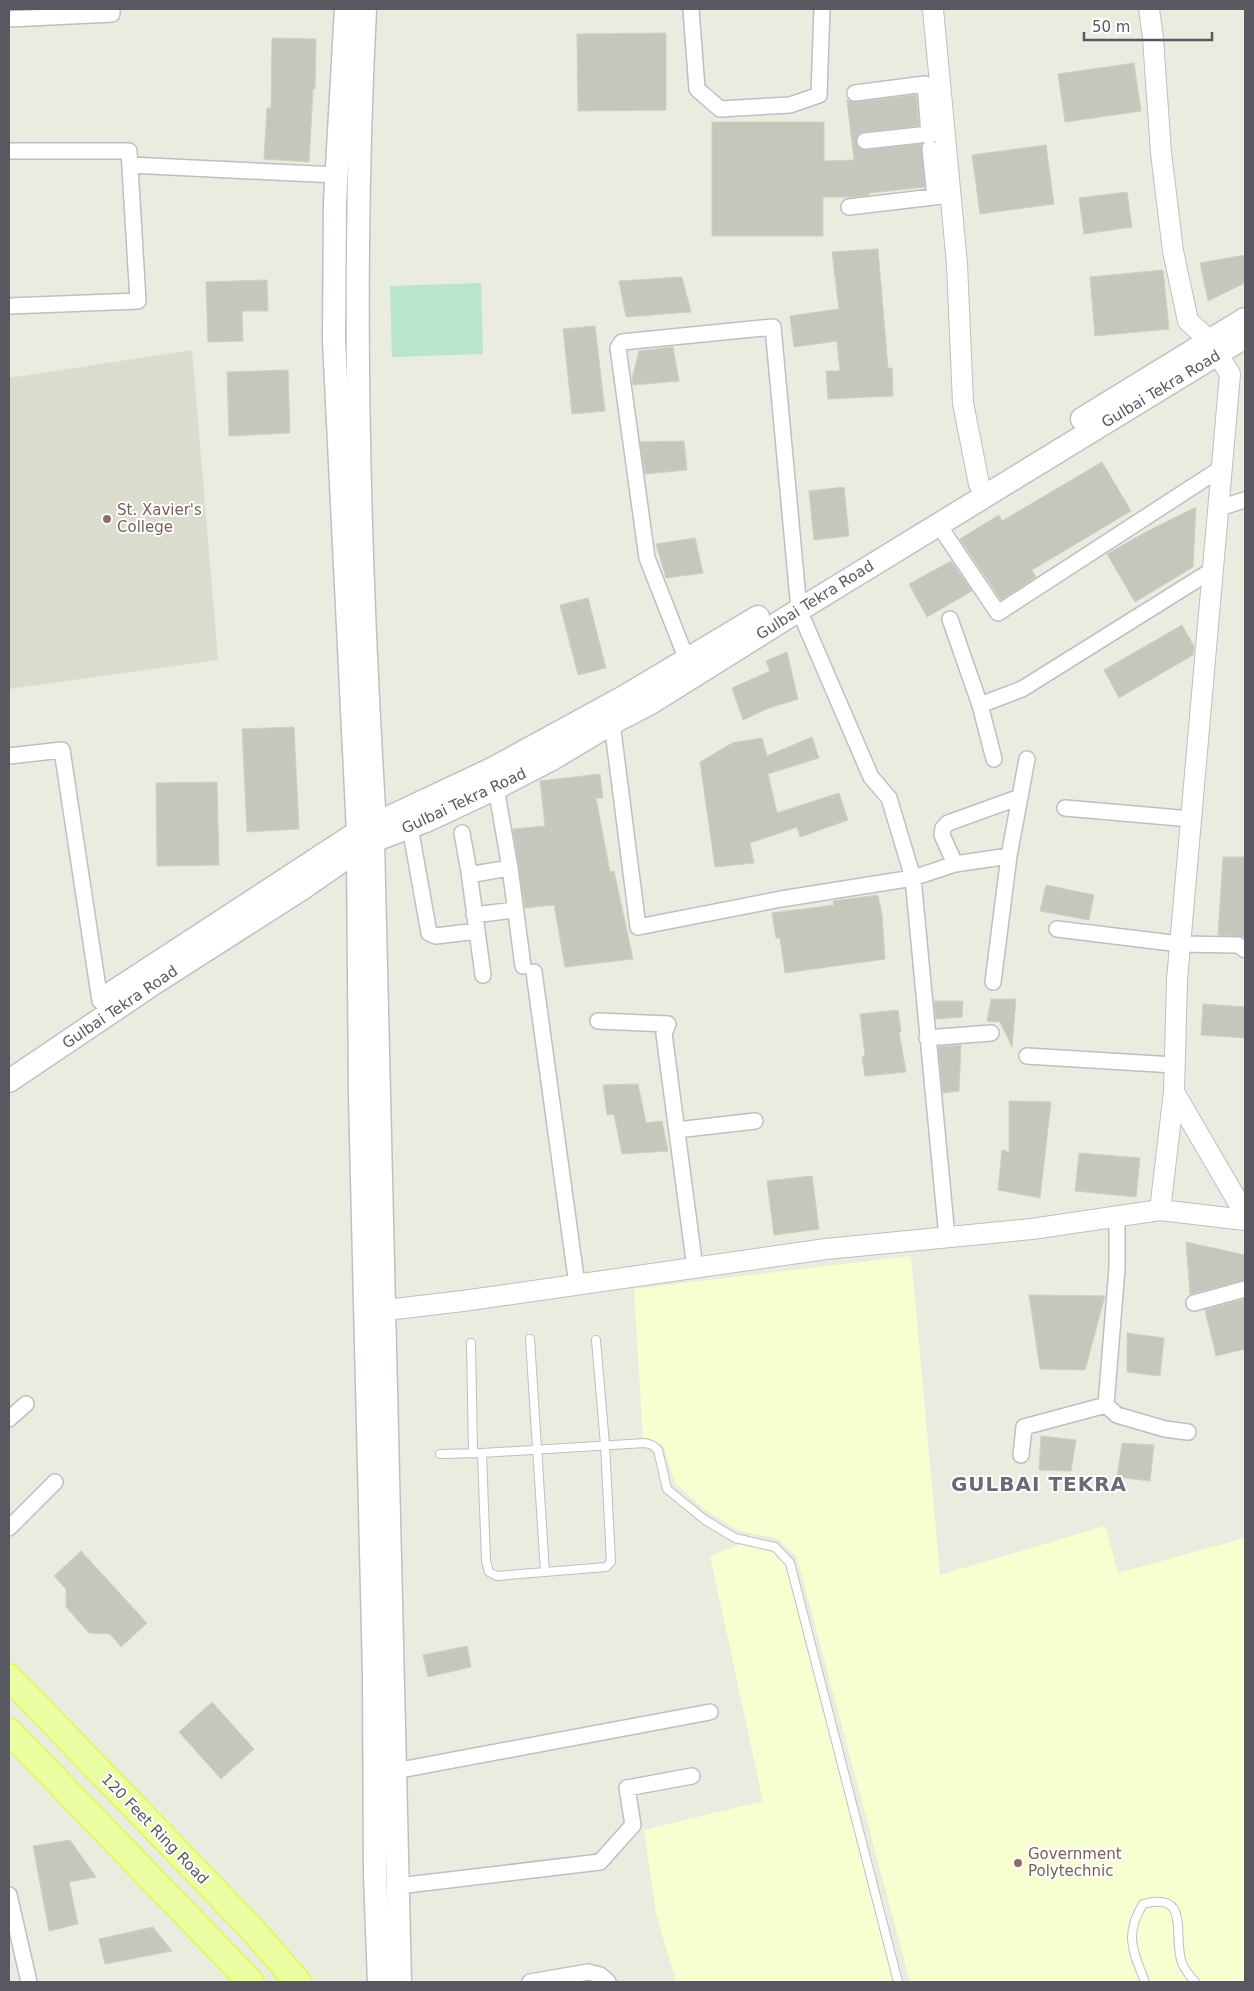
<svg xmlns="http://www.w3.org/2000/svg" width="1254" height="1991" font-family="'DejaVu Sans',sans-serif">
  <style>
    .commercial { fill: #f7ffd1 }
    .education { fill: #dadcce }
    .green { fill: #b9e6cb }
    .building { fill: #c6c7bc; stroke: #cfd1bd }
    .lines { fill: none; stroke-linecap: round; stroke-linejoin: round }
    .service-casing { stroke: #bebec7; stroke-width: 10 }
    .minor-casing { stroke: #bebec7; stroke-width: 18 }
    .tertiary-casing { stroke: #bebec7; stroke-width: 22 }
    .secondary-casing { stroke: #bfbfc8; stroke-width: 25 }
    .primary-casing { stroke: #e3f74c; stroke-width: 28 }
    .service { stroke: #fff; stroke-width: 8 }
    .minor { stroke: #fff; stroke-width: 15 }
    .tertiary { stroke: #fff; stroke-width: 20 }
    .secondary { stroke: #fff; stroke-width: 22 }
    .primary { stroke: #e9ffa1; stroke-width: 25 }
    .education-dot { fill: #8d6e63; stroke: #fff; stroke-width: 2 }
    .labels { text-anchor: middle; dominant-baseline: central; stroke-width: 4; stroke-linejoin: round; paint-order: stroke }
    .street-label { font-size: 15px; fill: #585861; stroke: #fff }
    .education-label { font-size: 15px; fill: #785e54; stroke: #fff; text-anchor: start }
    .district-label { font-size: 20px; font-weight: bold; letter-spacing: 1px; fill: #696a73; stroke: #fff }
  </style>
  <rect width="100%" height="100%" fill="#eaecdf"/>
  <path class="commercial" d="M 911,1256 L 940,1575 L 1105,1526 L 1118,1573 L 1245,1538 L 1245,1982 L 910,1982 L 797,1557 L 778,1539 L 737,1530 L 704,1509 L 675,1483 L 663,1445 L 643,1438 L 634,1289 Z
    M 741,1544 L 772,1551 L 787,1564 L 893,1982 L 676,1982 L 656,1913 L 644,1830 L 763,1801 L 710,1556 Z"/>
  <path class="education" d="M 192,350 L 218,660 L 9,689 L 9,378 Z"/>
  <path class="green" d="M 481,283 L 483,354 L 392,357 L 390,286 Z"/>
  <path class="building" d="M 666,33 L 666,110 L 578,111 L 577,34 Z
    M 272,38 L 316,39 L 315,89 L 313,89 L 309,162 L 264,159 L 267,108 L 271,108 Z
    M 1134,63 L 1141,111 L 1065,122 L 1058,74 Z
    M 916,95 L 919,126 L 864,132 L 859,134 L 856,142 L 858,147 L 866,150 L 921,144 L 925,187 L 869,193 L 869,195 L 856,197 L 823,197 L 823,236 L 712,236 L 712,122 L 824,122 L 824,161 L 854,160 L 847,100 L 856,102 Z
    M 1046,145 L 1054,204 L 980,214 L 972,155 Z
    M 1127,192 L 1132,227 L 1084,234 L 1079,198 Z
    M 878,249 L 888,368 L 892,368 L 893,396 L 828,399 L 826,371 L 840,371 L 837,341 L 794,347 L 790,316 L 839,309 L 832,252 Z
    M 1245,255 L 1245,283 L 1208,301 L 1200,263 Z
    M 1163,270 L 1169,329 L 1095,336 L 1090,277 Z
    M 682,277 L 691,312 L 626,317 L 619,281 Z
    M 267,280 L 268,311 L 242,311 L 243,341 L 208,342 L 206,282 Z
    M 595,326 L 605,411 L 572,414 L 563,329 Z
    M 673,347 L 679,381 L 633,385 L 632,379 L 639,351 Z
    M 288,370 L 290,433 L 229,436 L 227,372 Z
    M 684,441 L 687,470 L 645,474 L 640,442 Z
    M 1102,462 L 1131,511 L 1032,570 L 1036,577 L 1001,600 L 960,539 L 999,515 L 1002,521 Z
    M 844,487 L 849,536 L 814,540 L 809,491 Z
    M 1196,507 L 1193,567 L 1135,602 L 1107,554 L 1144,533 Z
    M 695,538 L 703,573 L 666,578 L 656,544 Z
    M 951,561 L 972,591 L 927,617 L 909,584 Z
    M 588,598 L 606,668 L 578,675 L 560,605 Z
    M 1182,625 L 1194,646 L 1193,655 L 1119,698 L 1104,670 Z
    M 787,652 L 798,699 L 769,708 L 743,720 L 732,688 L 770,671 L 766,661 Z
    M 294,727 L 299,829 L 247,832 L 242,729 Z
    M 812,737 L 819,758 L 768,774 L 777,813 L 839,793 L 848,820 L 800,837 L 797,827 L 750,843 L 754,863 L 715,867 L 700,762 L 732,743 L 762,738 L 767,756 Z
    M 600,774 L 603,798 L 596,798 L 610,872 L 614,871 L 633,959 L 565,967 L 554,905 L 525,908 L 513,829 L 545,826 L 540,781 Z
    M 217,782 L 219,865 L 157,866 L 156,783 Z
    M 1223,857 L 1245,857 L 1245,937 L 1218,935 Z
    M 1046,885 L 1094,895 L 1089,920 L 1040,911 Z
    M 878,895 L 882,914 L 885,959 L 785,973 L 780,938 L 776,938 L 772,913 L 834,905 L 833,901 Z
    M 991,999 L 1016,999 L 1012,1047 L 1000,1022 L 987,1021 Z
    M 934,1001 L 963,1001 L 962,1017 L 936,1019 Z
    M 1203,1004 L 1245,1007 L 1245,1038 L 1201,1035 Z
    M 898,1010 L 901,1032 L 899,1032 L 906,1072 L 865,1076 L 862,1057 L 865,1056 L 860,1014 Z
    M 961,1045 L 959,1091 L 943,1093 L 938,1047 Z
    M 638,1084 L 646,1123 L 662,1121 L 668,1151 L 622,1154 L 614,1114 L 607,1115 L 603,1085 Z
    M 1009,1101 L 1051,1102 L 1040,1198 L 998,1190 L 1002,1150 L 1009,1152 Z
    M 1079,1153 L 1140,1158 L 1136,1197 L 1075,1191 Z
    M 812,1176 L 819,1229 L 774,1235 L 767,1181 Z
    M 1186,1242 L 1245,1255 L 1245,1280 L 1190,1294 Z
    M 1029,1295 L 1105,1296 L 1085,1370 L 1040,1369 Z
    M 1245,1299 L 1245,1349 L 1216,1356 L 1205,1310 Z
    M 1127,1333 L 1164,1338 L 1160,1376 L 1127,1372 Z
    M 1041,1436 L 1076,1440 L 1071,1471 L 1039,1470 Z
    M 1122,1443 L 1154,1445 L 1150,1481 L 1117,1477 Z
    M 81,1551 L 147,1623 L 121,1647 L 110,1634 L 89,1633 L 66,1607 L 66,1589 L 54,1576 Z
    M 467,1646 L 471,1667 L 428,1677 L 423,1655 Z
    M 212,1702 L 254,1749 L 221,1779 L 179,1732 Z
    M 70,1840 L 96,1877 L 69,1882 L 78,1924 L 49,1931 L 33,1846 Z
    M 153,1927 L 172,1951 L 105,1964 L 99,1939 Z"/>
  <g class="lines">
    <g class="service-casing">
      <path id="service" d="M 530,1339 L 545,1572
        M 471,1343 L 473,1453
        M 482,1453 L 486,1561 L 489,1572 L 497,1576 L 606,1567 L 611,1562 L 605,1445 L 596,1340
        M 440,1454 L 482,1453 L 645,1443 L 652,1445 L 658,1450 L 667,1489 L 705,1520 L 735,1538 L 775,1547 L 790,1563 L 898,1982
        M 1145,1982 C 1133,1951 1124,1935 1143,1904 C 1192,1891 1172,1936 1182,1963 C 1184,1970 1191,1976 1195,1982"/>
    </g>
    <g class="minor-casing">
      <path id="minor" d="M 691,9 L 697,89 L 720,109 L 790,105 L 819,95 L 822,9
        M 9,19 L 112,14 L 112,9
        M 855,93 L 925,84 L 929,134
        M 865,141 L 938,133
        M 930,148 L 935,197
        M 9,151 L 129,151 L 138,301 L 9,306
        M 130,165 L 336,175
        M 849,207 L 950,195
        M 1219,508 L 1245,500
        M 938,524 L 998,613 L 1223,467
        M 950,619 L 980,705 L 1022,689 L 1214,569
        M 687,660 L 647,558 L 618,348 L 622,342 L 773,327 L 799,610 L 871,777 L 889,798 L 913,878 L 947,1237
        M 980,705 L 994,759
        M 612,723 L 638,927 L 781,899 L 913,878 L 955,864 L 1009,856 L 993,982
        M 9,756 L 62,750 L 100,1001
        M 496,788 L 510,868 L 523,966
        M 1065,808 L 1191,819
        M 410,827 L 429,933 L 436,936 L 477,931
        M 462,833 L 469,872 L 474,874 L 510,868
        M 1009,856 L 1027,759
        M 955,864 L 942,835 L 943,828 L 948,823 L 1020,797
        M 469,872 L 483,975
        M 474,915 L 514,910
        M 1057,929 L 1180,944 L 1238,945 L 1245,950
        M 534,972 L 577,1285
        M 598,1021 L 668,1024 L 664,1034 L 695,1268
        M 927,1038 L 991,1033
        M 1027,1056 L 1174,1065
        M 677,1130 L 755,1121
        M 1194,1303 L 1245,1289
        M 1106,1405 L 1117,1268 L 1117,1217
        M 9,1419 L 26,1404
        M 1021,1455 L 1024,1427 L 1106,1405 L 1117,1415 L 1165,1429 L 1188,1432
        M 9,1528 L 55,1482
        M 395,1771 L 710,1712
        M 398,1886 L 600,1862 L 633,1825 L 627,1788 L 692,1776
        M 9,1895 L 29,1982
        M 530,1982 L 588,1972 L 600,1975 L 608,1982"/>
    </g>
    <g class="tertiary-casing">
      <path id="tertiary" d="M 933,9 L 957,264 L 963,403 L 979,484
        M 1149,9 L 1153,38 L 1161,153 L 1173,251 L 1188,321 L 1209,340 L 1230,374 L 1177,980 L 1174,1092 L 1160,1210
        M 1174,1092 L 1245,1214
        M 369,1312 L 463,1301 L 826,1249 L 1032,1229 L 1160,1210 L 1245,1220"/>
    </g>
    <g class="secondary-casing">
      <path id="secondary" d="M 365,9 C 351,280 358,553 375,824 L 492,769 L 624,697 L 758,617
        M 1082,419 L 1245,319
        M 113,992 L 358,832 L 334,340 L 335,202 L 346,9
        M 9,1081 L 156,982 L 303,888 L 352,854 L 373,841 L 375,824 L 358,832 L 358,851 L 360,1095 L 374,1674 L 375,1876 L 379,1982
        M 400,1982 L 373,841 L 428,820 L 496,788 L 552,759 L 612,723 L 649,704 L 799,610 L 1245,337"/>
    </g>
    <g class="primary-casing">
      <path id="primary" d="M 9,1677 L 251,1928 L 298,1982
        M 9,1731 L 251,1982"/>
    </g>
    <use href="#service" class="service"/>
    <use href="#minor" class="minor"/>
    <use href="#tertiary" class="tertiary"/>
    <use href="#secondary" class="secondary"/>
    <use href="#primary" class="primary"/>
  </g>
  <g class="education-dot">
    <circle cx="107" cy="519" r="5"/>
    <circle cx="1018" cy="1863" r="5"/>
  </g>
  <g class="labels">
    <g class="street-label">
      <text transform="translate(1161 389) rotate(-31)">Gulbai Tekra Road</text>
      <text transform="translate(815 600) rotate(-32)">Gulbai Tekra Road</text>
      <text transform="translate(464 801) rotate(-25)">Gulbai Tekra Road</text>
      <text transform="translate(120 1007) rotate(-34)">Gulbai Tekra Road</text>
      <text transform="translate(155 1829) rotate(46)">120 Feet Ring Road</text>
    </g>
    <g class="education-label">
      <text x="117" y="510">St. Xavier's<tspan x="117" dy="17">College</tspan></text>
      <text x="1028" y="1854">Government<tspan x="1028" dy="17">Polytechnic</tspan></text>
    </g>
    <g class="district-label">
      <text x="1039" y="1484">GULBAI TEKRA</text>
    </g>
  </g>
  <rect width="1254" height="1991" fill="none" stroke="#585861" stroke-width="20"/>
  <path d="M1084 32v8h128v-8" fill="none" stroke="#585861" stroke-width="2.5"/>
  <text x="1092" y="32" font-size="15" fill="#585861" stroke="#ffffff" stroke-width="4" paint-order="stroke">50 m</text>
</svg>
